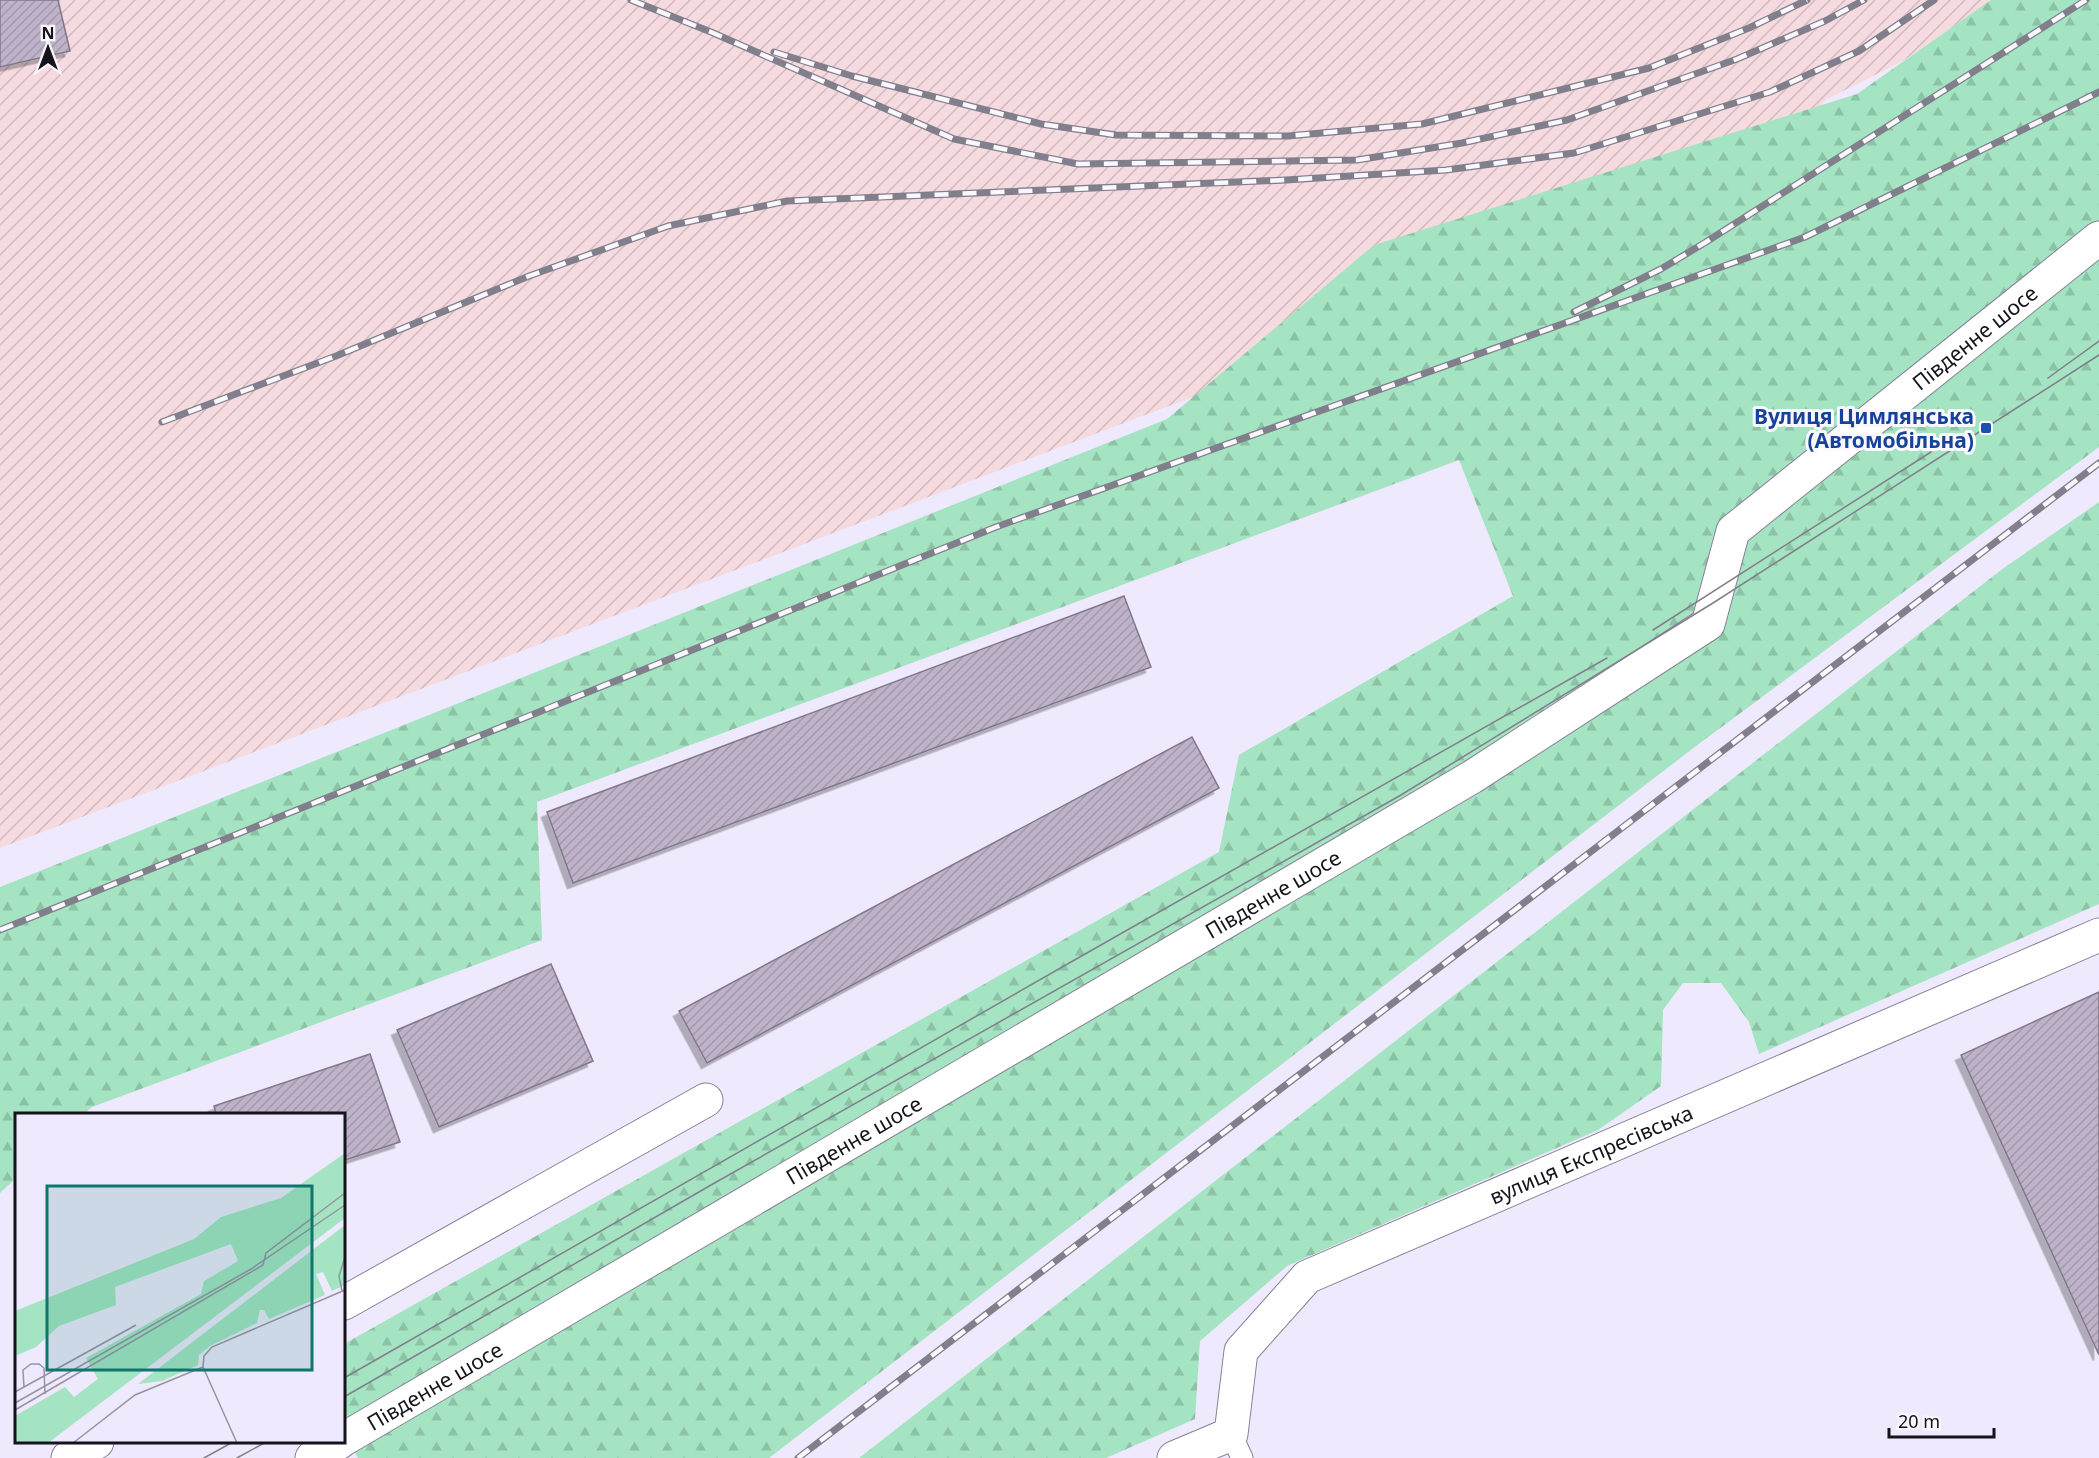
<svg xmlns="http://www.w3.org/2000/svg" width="2099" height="1458" font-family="'Noto Sans',sans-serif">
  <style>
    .industrial { fill: url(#industrial-furrows) }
    .forest { fill: url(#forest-firs) }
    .building { fill: url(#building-hatch); stroke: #82778b; stroke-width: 1.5; filter: url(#shadow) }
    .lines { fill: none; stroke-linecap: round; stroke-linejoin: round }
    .service-casing { stroke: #878197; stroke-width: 23 }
    .minor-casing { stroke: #878197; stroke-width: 35 }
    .service { stroke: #fff; stroke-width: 21 }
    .minor { stroke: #fff; stroke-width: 33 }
    .tram { stroke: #827f8c; stroke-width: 1.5 }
    .rail-casing { stroke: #827f8c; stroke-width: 7 }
    .rail { stroke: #faf8fd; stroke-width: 4.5; stroke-dasharray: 14; stroke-linecap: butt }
    .transit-dot { fill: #1a4fb4; stroke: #faf8fd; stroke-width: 2 }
    .labels { text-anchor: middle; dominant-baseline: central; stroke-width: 6; stroke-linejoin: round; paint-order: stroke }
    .street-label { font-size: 21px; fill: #15131b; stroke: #faf8fd }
    .transit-label { font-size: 21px; font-weight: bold; fill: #164399; stroke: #faf8fd; text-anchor: end }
    .inset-road { fill: none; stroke: #9793a2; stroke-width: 1.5 }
    .view { fill: #0f766e; fill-opacity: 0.15; stroke: #0f766e; stroke-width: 3 }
    .inset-edge { fill: none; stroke: #15131b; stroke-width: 3 }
  </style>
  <defs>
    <pattern id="industrial-furrows" width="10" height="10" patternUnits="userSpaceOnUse" patternTransform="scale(1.5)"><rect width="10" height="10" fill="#f5dadf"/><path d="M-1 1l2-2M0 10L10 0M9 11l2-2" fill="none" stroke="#d1babf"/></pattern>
    <pattern id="forest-firs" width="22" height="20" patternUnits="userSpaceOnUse" patternTransform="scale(1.5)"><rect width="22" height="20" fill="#a4e4c2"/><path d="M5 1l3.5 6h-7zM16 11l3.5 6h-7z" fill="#8cc3a6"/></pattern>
    <pattern id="building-hatch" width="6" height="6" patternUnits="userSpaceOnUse" patternTransform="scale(1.5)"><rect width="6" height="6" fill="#beb2c9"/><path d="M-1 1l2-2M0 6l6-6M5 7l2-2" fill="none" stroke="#a298ac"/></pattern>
    <filter id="shadow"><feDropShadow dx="-5.5" dy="5.5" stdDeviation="0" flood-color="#0004"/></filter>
  </defs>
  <rect width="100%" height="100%" fill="#eee9fc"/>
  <path class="industrial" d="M 0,0 L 1992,0 L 1903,61 L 1825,100 L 1797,139 L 1653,223 L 0,848 Z"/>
  <path class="forest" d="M 1991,0 L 2099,0 L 2099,447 L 1696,746 L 769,1458 L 358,1458 L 344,1433 L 344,1344 L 1219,852 L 1239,755 L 1513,596 L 1459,460 L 537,802 L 542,940 L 92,1107 L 84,1114 L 16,1114 L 16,1178 L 0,1193 L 0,887 L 1167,419 L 1374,245 L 1857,94 Z
    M 2099,502 L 2099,904 L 1759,1054 L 1749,1022 L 1721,983 L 1683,983 L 1663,1010 L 1661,1086 L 1598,1130 L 1287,1266 L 1200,1341 L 1195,1419 L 1106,1458 L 859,1458 L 2001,570 Z"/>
  <path class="building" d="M 0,0 L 58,0 L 70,51 L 0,67 Z
    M 1124,596 L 1151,667 L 573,883 L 547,812 Z
    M 1192,737 L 1219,788 L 707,1063 L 679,1011 Z
    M 551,964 L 593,1061 L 439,1127 L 397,1030 Z
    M 2099,992 L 2099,1355 L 1961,1055 Z
    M 370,1054 L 400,1142 L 345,1160 L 344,1155 L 344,1114 L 216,1114 L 214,1106 Z"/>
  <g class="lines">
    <g class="service-casing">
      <path id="service" d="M 1231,1434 L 1242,1458"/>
    </g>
    <g class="minor-casing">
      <g id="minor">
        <path d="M 344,1303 L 706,1100"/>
        <path id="s1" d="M 344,1439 L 1472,777 L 1708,624 L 1733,531 L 2099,238"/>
        <path d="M 68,1458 L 97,1442"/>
        <path d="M 312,1458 L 340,1442"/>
        <path id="s2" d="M 1174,1458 L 1231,1434 L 1241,1351 L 1307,1277 L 2099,935"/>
      </g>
    </g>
    <use href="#service" class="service"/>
    <use href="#minor" class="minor"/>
    <path class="tram" d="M 2048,378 L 2099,341
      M 1653,630 L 1931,452
      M 344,1378 L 1078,958 L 1607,658
      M 344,1397 L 711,1185 L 1401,795 L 1713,603 L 2099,355
      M 204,1458 L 233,1442
      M 237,1458 L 266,1442"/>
    <g class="rail-casing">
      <path id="rail" d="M 631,0 L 711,32 L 954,139 L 1078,164 L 1357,160 L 1462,143 L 1567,120 L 1737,59 L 1825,21 L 1864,0
        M 774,52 L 852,76 L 1041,124 L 1116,135 L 1288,136 L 1422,124 L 1649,68 L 1749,28 L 1807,0
        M 1574,312 L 1661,269 L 1706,242 L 2086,0
        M 162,422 L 336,356 L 529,276 L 668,226 L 787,201 L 1286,180 L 1446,170 L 1574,153 L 1770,92 L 1859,51 L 1934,0
        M 0,930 L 996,527 L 1805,237 L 2099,92
        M 798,1458 L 2099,463"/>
    </g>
    <use href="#rail" class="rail"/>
  </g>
  <rect class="transit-dot" x="1980" y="422" width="12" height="12" rx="3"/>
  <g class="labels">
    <g class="street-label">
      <text stroke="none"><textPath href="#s1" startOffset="1995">Південне шосе</textPath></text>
      <text stroke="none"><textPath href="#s1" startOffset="1077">Південне шосе</textPath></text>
      <text stroke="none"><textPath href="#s1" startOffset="591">Південне шосе</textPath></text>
      <text stroke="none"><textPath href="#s2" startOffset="554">вулиця Експресівська</textPath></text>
      <text stroke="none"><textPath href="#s1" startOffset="105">Південне шосе</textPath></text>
    </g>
    <g class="transit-label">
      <text x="1974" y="416">Вулиця Цимлянська<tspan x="1974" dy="24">(Автомобільна)</tspan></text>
    </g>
  </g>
  <g transform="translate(15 1113)">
    <rect width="330" height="330" fill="#eee9fc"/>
    <path d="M 330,40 L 330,105 L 33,330 L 0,330 L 0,303 L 50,274 L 59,284 L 83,266 L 71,245 L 186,181 L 189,168 L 223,148 L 216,131 L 100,174 L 101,192 L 44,213 L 21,234 L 0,243 L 0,198 L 179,126 L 206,104 L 266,85 ZM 330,112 L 330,172 L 317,178 L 308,159 L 301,161 L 310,182 L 254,206 L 249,197 L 245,197 L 242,210 L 195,233 L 184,242 L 183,252 L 147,268 L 123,271 Z" fill="#a4e4c2"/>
    <path class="inset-road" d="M 327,178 L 324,163 L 330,144M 188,254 L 222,330M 9,275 L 8,257 L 16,251 L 24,251 L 29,255 L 30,281M 0,279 L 121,212M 0,290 L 236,156 L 330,92M 0,297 L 248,152 L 251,140 L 330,80M 58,330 L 120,282 L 188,254 L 189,243 L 197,234 L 330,177"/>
    <path class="view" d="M 32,73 L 297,73 L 297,257 L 32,257 Z"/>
    <rect width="330" height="330" class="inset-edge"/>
  </g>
  <g transform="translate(48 48)" stroke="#faf8fd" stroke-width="4.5" paint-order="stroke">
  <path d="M0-4.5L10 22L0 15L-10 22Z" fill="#15131b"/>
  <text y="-9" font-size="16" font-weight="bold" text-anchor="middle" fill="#15131b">N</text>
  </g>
  <path d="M1889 1428v9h105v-9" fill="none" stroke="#15131b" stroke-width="3"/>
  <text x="1898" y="1428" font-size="18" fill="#15131b" stroke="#faf8fd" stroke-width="4.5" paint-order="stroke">20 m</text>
</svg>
